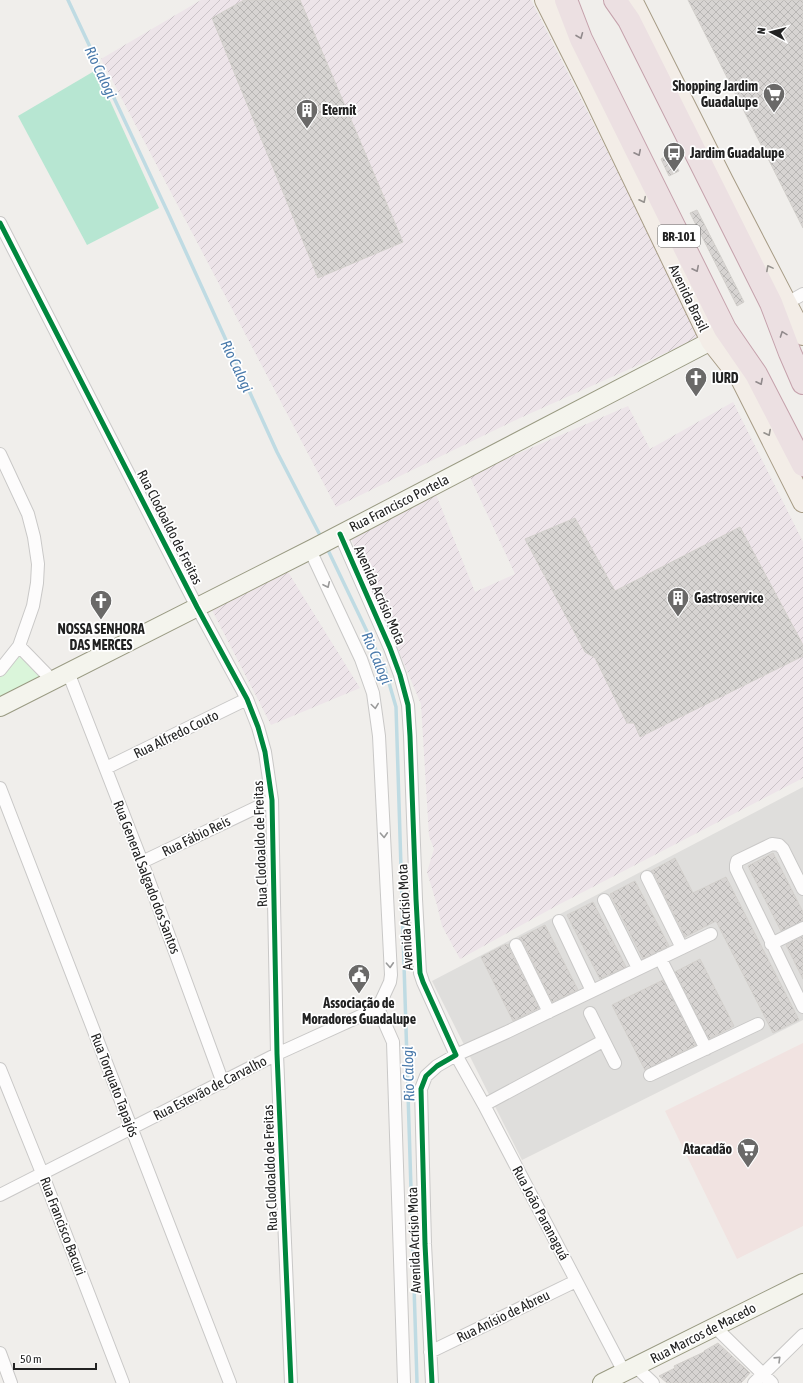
<svg xmlns="http://www.w3.org/2000/svg" width="803" height="1383" font-family="'Asap Condensed',sans-serif">
  <style>
    .residential { fill: #dfdedc }
    .commercial { fill: #f1e3e1 }
    .industrial { fill: url(#industrial-furrows) }
    .park { fill: #daf5da }
    .pitch { fill: #b7e6d2 }
    .lines { fill: none; stroke-linecap: round; stroke-linejoin: round }
    .stream { stroke: #bfdbe3; stroke-width: 3.5 }
    .building { fill: url(#building-cross-hatch); stroke: #d3d0cc }
    .street-casing { stroke: #c9c8c7; stroke-width: 14 }
    .secondary-casing { stroke: #999a82; stroke-width: 20 }
    .primary-casing { stroke: #a79c86; stroke-width: 22 }
    .highway-casing { stroke: #c5a2ac; stroke-width: 24 }
    .street { stroke: #fdfcfc; stroke-width: 12 }
    .secondary { stroke: #f4f4ed; stroke-width: 18 }
    .primary { stroke: #f3ede7; stroke-width: 20 }
    .highway { stroke: #ece0e2; stroke-width: 22 }
    .cycleway-casing { stroke: #fff; stroke-width: 8 }
    .cycleway { stroke: #00873e; stroke-width: 5 }
    .oneway { stroke: #918a8c }
    .oneway2 { stroke: #95928e }
    .oneway3 { stroke: #9a9a9a }
    .labels { text-anchor: middle; dominant-baseline: central; stroke-width: 3.5; stroke-linejoin: round; paint-order: stroke }
    .shield { fill: #fff; stroke: #646464; stroke-width: 1 }
    .shield-label { font-size: 13px; font-weight: bold; fill: #222 }
    .poi-label { font-size: 14px; font-weight: bold; fill: #222; stroke: #fff; text-anchor: start }
    .street-label { font-size: 14px; fill: #222; stroke: #fff }
    .water-label { font-size: 15px; font-style: italic; fill: #4a7aab; stroke: #fff }
  </style>
  <defs>
    <pattern id="industrial-furrows" width="10" height="10" patternUnits="userSpaceOnUse"><rect width="10" height="10" fill="#ede4e9"/><path d="M-1 1l2-2M0 10L10 0M9 11l2-2" fill="none" stroke="#cbc3c8"/></pattern>
    <pattern id="building-cross-hatch" width="8" height="8" patternUnits="userSpaceOnUse"><rect width="8" height="8" fill="#d7d4d2"/><path d="M0 0l8 8M0 8l8-8" fill="none" stroke="#b8b6b4"/></pattern>
  </defs>
  <rect width="100%" height="100%" fill="#f0eeeb"/>
  <path class="residential" d="M 803,787 L 803,1020 L 522,1160 L 432,981 Z"/>
  <path class="commercial" d="M 803,1043 L 803,1226 L 737,1259 L 665,1111 Z"/>
  <path class="industrial" d="M 201,0 L 531,0 L 701,337 L 520,418 L 336,507 L 101,59 Z
    M 733,402 L 803,542 L 803,778 L 558,905 L 460,959 L 442,926 L 437,905 L 427,872 L 434,849 L 429,836 L 421,704 L 350,536 L 435,492 L 475,592 L 515,574 L 469,475 L 628,406 L 650,449 Z
    M 288,572 L 360,688 L 271,725 L 212,610 Z"/>
  <path class="park" d="M 19,649 L 44,678 L 0,703 L 0,676 Z"/>
  <path class="pitch" d="M 96,70 L 159,208 L 87,245 L 18,116 Z"/>
  <g class="lines">
    <path class="stream" d="M 68,0 L 169,215 L 277,452 L 322,539
      M 327,548 L 385,669 L 396,707 L 417,1382"/>
  </g>
  <path class="building" d="M 244,0 L 300,0 L 403,242 L 318,278 L 212,18 Z
    M 688,0 L 803,0 L 803,228 Z
    M 670,153 L 679,171 L 669,176 L 661,159 Z
    M 697,210 L 744,302 L 737,306 L 690,213 Z
    M 575,518 L 615,591 L 740,527 L 803,645 L 803,656 L 640,737 L 634,723 L 627,723 L 595,658 L 585,652 L 525,539 Z
    M 773,853 L 803,912 L 803,921 L 781,931 L 748,866 Z
    M 675,858 L 693,893 L 726,877 L 799,1020 L 773,1033 L 716,921 L 685,937 L 654,874 L 651,871 Z
    M 635,881 L 669,946 L 643,959 L 610,894 Z
    M 593,902 L 626,967 L 600,979 L 567,915 Z
    M 545,925 L 578,990 L 552,1002 L 523,942 L 519,938 Z
    M 803,936 L 803,979 L 786,945 Z
    M 506,944 L 507,945 L 509,944 L 509,948 L 539,1008 L 513,1021 L 481,957 Z
    M 700,959 L 734,1026 L 709,1039 L 675,972 Z
    M 663,980 L 696,1045 L 645,1070 L 612,1005 Z
    M 718,1343 L 750,1373 L 741,1383 L 667,1383 L 659,1376 L 675,1368 L 674,1366 L 704,1352 L 704,1351 Z"/>
  <g class="lines">
    <g class="street-casing">
      <path id="street" d="M 0,223 L 197,607 L 247,699 L 258,727 L 265,752 L 272,800 L 277,1054 L 291,1383
        M 787,303 L 803,294
        M 0,454 L 28,514 L 34,537 L 38,564 L 37,583 L 33,606 L 19,646 L 0,670
        M 340,534 L 390,648 L 400,675 L 408,705 L 410,736 L 416,899 L 420,973 L 423,982 L 456,1055 L 437,1066 L 426,1076 L 421,1089 L 425,1244 L 432,1383
        M 310,550 L 361,659 L 373,693 L 379,736 L 391,975 L 390,982 L 378,1008 L 393,1042 L 404,1383
        M 19,646 L 52,680
        M 68,672 L 142,862 L 223,1083
        M 106,768 L 247,699
        M 0,788 L 230,1383
        M 142,862 L 272,800
        M 647,877 L 682,948
        M 604,900 L 638,968
        M 559,921 L 592,991
        M 771,944 L 803,928
        M 516,945 L 549,1012
        M 660,958 L 706,1049
        M 803,1007 L 736,869 L 736,865 L 737,861 L 772,844 L 779,845 L 783,849 L 803,889
        M 590,1013 L 615,1063
        M 0,1069 L 42,1173 L 123,1383
        M 650,1075 L 758,1024
        M 484,1105 L 603,1041
        M 0,1195 L 277,1054 L 378,1008
        M 715,1327 L 772,1383
        M 430,1352 L 576,1281
        M 0,1353 L 11,1383
        M 635,1366 L 653,1383
        M 624,1372 L 484,1105 L 456,1055 L 507,1032 L 711,934
        M 754,1383 L 803,1335"/>
    </g>
    <g class="secondary-casing">
      <path id="secondary" d="M 0,707 L 314,548 L 711,341
        M 602,1383 L 803,1283"/>
    </g>
    <g class="primary-casing">
      <path id="primary" d="M 545,0 L 590,89 L 711,341 L 741,379 L 803,502
        M 632,0 L 723,181 L 803,335"/>
    </g>
    <g class="highway-casing">
      <path id="highway" d="M 566,0 L 581,39 L 725,329 L 756,374 L 803,465
        M 615,0 L 629,20 L 771,303 L 790,353 L 803,383"/>
    </g>
    <use href="#street" class="street"/>
    <use href="#secondary" class="secondary"/>
    <use href="#primary" class="primary"/>
    <use href="#highway" class="highway"/>
    <g class="cycleway-casing">
      <path id="cycleway" d="M 0,223 L 197,607 L 247,699 L 258,727 L 265,752 L 272,800 L 277,1054 L 291,1383
        M 340,534 L 390,648 L 400,675 L 408,705 L 410,736 L 416,899 L 420,973 L 423,982 L 456,1055 L 437,1066 L 426,1076 L 421,1089 L 425,1244 L 432,1383"/>
    </g>
    <use href="#cycleway" class="cycleway"/>
  </g>
  <defs><path id="oneway-chevron" d="M-2-3.5L2.5 0L-2 3.5" fill="none" stroke-width="1.6" stroke-linecap="round" stroke-linejoin="round"/></defs>
  <g class="oneway">
    <use href="#oneway-chevron" transform="translate(580 36) rotate(68)"/>
    <use href="#oneway-chevron" transform="translate(638 153) rotate(64)"/>
    <use href="#oneway-chevron" transform="translate(696 269) rotate(64)"/>
    <use href="#oneway-chevron" transform="translate(783 334) rotate(-110)"/>
    <use href="#oneway-chevron" transform="translate(760 382) rotate(63)"/>
  </g>
  <g class="oneway2">
    <use href="#oneway-chevron" transform="translate(643 200) rotate(64)"/>
    <use href="#oneway-chevron" transform="translate(769 268) rotate(-118)"/>
    <use href="#oneway-chevron" transform="translate(768 433) rotate(63)"/>
  </g>
  <g class="oneway3">
    <use href="#oneway-chevron" transform="translate(327 585) rotate(65)"/>
    <use href="#oneway-chevron" transform="translate(375 706) rotate(82)"/>
    <use href="#oneway-chevron" transform="translate(384 835) rotate(87)"/>
    <use href="#oneway-chevron" transform="translate(390 965) rotate(87)"/>
    <use href="#oneway-chevron" transform="translate(778 1359) rotate(-44)"/>
  </g>
  <defs>
    <g id="supermarket-pin" transform="scale(1.15)"><path d="M0 17L-7.5 6A9.5 9.5 0 1 1 7.5 6Z" fill="#6a6968" stroke="#fff"/><path d="M-6-5.5h2.5l.6 2H6L4.5 2H-2.5L-4.4-4H-6ZM-1.5 3.2a1.3 1.3 0 1 0 .1 0ZM3 3.2a1.3 1.3 0 1 0 .1 0Z" fill="#fff"/></g>
    <g id="building-pin" transform="scale(1.15)"><path d="M0 17L-7.5 6A9.5 9.5 0 1 1 7.5 6Z" fill="#6a6968" stroke="#fff"/><path d="M-4-6H4V6H1V3H-1V6H-4ZM-2.5-4.3h1.7v1.8h-1.7ZM.8-4.3h1.7v1.8H.8ZM-2.5-1h1.7V.8h-1.7ZM.8-1h1.7V.8H.8Z" fill="#fff"/></g>
    <g id="bus-pin" transform="scale(1.15)"><path d="M0 17L-7.5 6A9.5 9.5 0 1 1 7.5 6Z" fill="#6a6968" stroke="#fff"/><path d="M-5-6H5V4H4V6H2V4H-2V6H-4V4H-5ZM-3.5-4V0h7V-4ZM-3.5 1.2v1.5H-2V1.2ZM2 1.2v1.5H3.5V1.2Z" fill="#fff"/></g>
    <g id="church-pin" transform="scale(1.15)"><path d="M0 17L-7.5 6A9.5 9.5 0 1 1 7.5 6Z" fill="#6a6968" stroke="#fff"/><path d="M-1.2-6h2.4v3.5h3.3v2.4h-3.3V6h-2.4V-.1h-3.3v-2.4h3.3Z" fill="#fff"/></g>
    <g id="civic-pin" transform="scale(1.15)"><path d="M0 17L-7.5 6A9.5 9.5 0 1 1 7.5 6Z" fill="#6a6968" stroke="#fff"/><path d="M-.6-6.5H3V-4.5H.6V-3L4-1V1h2V6H-6V1h2V-1L-.6-3ZM-1.2 2.5V6h2.4V2.5Z" fill="#fff"/></g>
  </defs>
  <g fill-rule="evenodd">
    <use href="#supermarket-pin" x="774" y="94"/>
    <use href="#building-pin" x="307" y="110"/>
    <use href="#bus-pin" x="674" y="153"/>
    <use href="#church-pin" x="696" y="378"/>
    <use href="#building-pin" x="678" y="598"/>
    <use href="#church-pin" x="101" y="601"/>
    <use href="#civic-pin" x="359" y="975"/>
    <use href="#supermarket-pin" x="748" y="1149"/>
  </g>
  <g class="labels">
    <rect class="shield" x="658" y="225" width="42" height="22" rx="3"/>
    <g class="shield-label">
      <text x="679" y="236">BR-101</text>
    </g>
    <g class="poi-label">
      <text x="758" y="86" text-anchor="end">Shopping Jardim<tspan x="758" dy="16">Guadalupe</tspan></text>
      <text x="322" y="110">Eternit</text>
      <text x="690" y="153">Jardim Guadalupe</text>
      <text x="712" y="378">IURD</text>
      <text x="694" y="598">Gastroservice</text>
      <text x="101" y="629" text-anchor="middle">NOSSA SENHORA<tspan x="101" dy="16">DAS MERCES</tspan></text>
      <text x="359" y="1003" text-anchor="middle">Associação de<tspan x="359" dy="16">Moradores Guadalupe</tspan></text>
      <text x="732" y="1149" text-anchor="end">Atacadão</text>
    </g>
    <g class="street-label">
      <text transform="translate(689 298) rotate(64)">Avenida Brasil</text>
      <text transform="translate(399 503) rotate(-27)">Rua Francisco Portela</text>
      <text transform="translate(170 527) rotate(63)">Rua Clodoaldo de Freitas</text>
      <text transform="translate(380 595) rotate(66)">Avenida Acrísio Mota</text>
      <text transform="translate(176 734) rotate(-26)">Rua Alfredo Couto</text>
      <text transform="translate(196 836) rotate(-26)">Rua Fábio Reis</text>
      <text transform="translate(260 844) rotate(-92)">Rua Clodoaldo de Freitas</text>
      <text transform="translate(147 877) rotate(69)">Rua General Salgado dos Santos</text>
      <text transform="translate(405 917) rotate(-93)">Avenida Acrísio Mota</text>
      <text transform="translate(115 1085) rotate(69)">Rua Torquato Tapajós</text>
      <text transform="translate(210 1088) rotate(-27)">Rua Estevão de Carvalho</text>
      <text transform="translate(270 1168) rotate(-92)">Rua Clodoaldo de Freitas</text>
      <text transform="translate(541 1213) rotate(62)">Rua João Paranaguá</text>
      <text transform="translate(63 1226) rotate(69)">Rua Francisco Bacuri</text>
      <text transform="translate(414 1240) rotate(-92)">Avenida Acrísio Mota</text>
      <text transform="translate(503 1316) rotate(-26)">Rua Anísio de Abreu</text>
      <text transform="translate(703 1333) rotate(-27)">Rua Marcos de Macedo</text>
    </g>
    <g class="water-label">
      <text transform="translate(101 72) rotate(65)">Rio Calogi</text>
      <text transform="translate(237 366) rotate(65)">Rio Calogi</text>
      <text transform="translate(377 658) rotate(67)">Rio Calogi</text>
      <text transform="translate(408 1074) rotate(-92)">Rio Calogi</text>
    </g>
  </g>
  <g transform="translate(771 32) rotate(277)" stroke="#ffffff" stroke-width="3" paint-order="stroke">
  <path d="M0-3L7 15L0 10L-7 15Z" fill="#222222"/>
  <text y="-6" font-size="11" font-weight="bold" text-anchor="middle" fill="#222222">N</text>
  </g>
  <path d="M14 1363v6h82v-6" fill="none" stroke="#222222" stroke-width="2"/>
  <text x="20" y="1363" font-size="12" fill="#222222" stroke="#ffffff" stroke-width="3" paint-order="stroke">50 m</text>
</svg>
